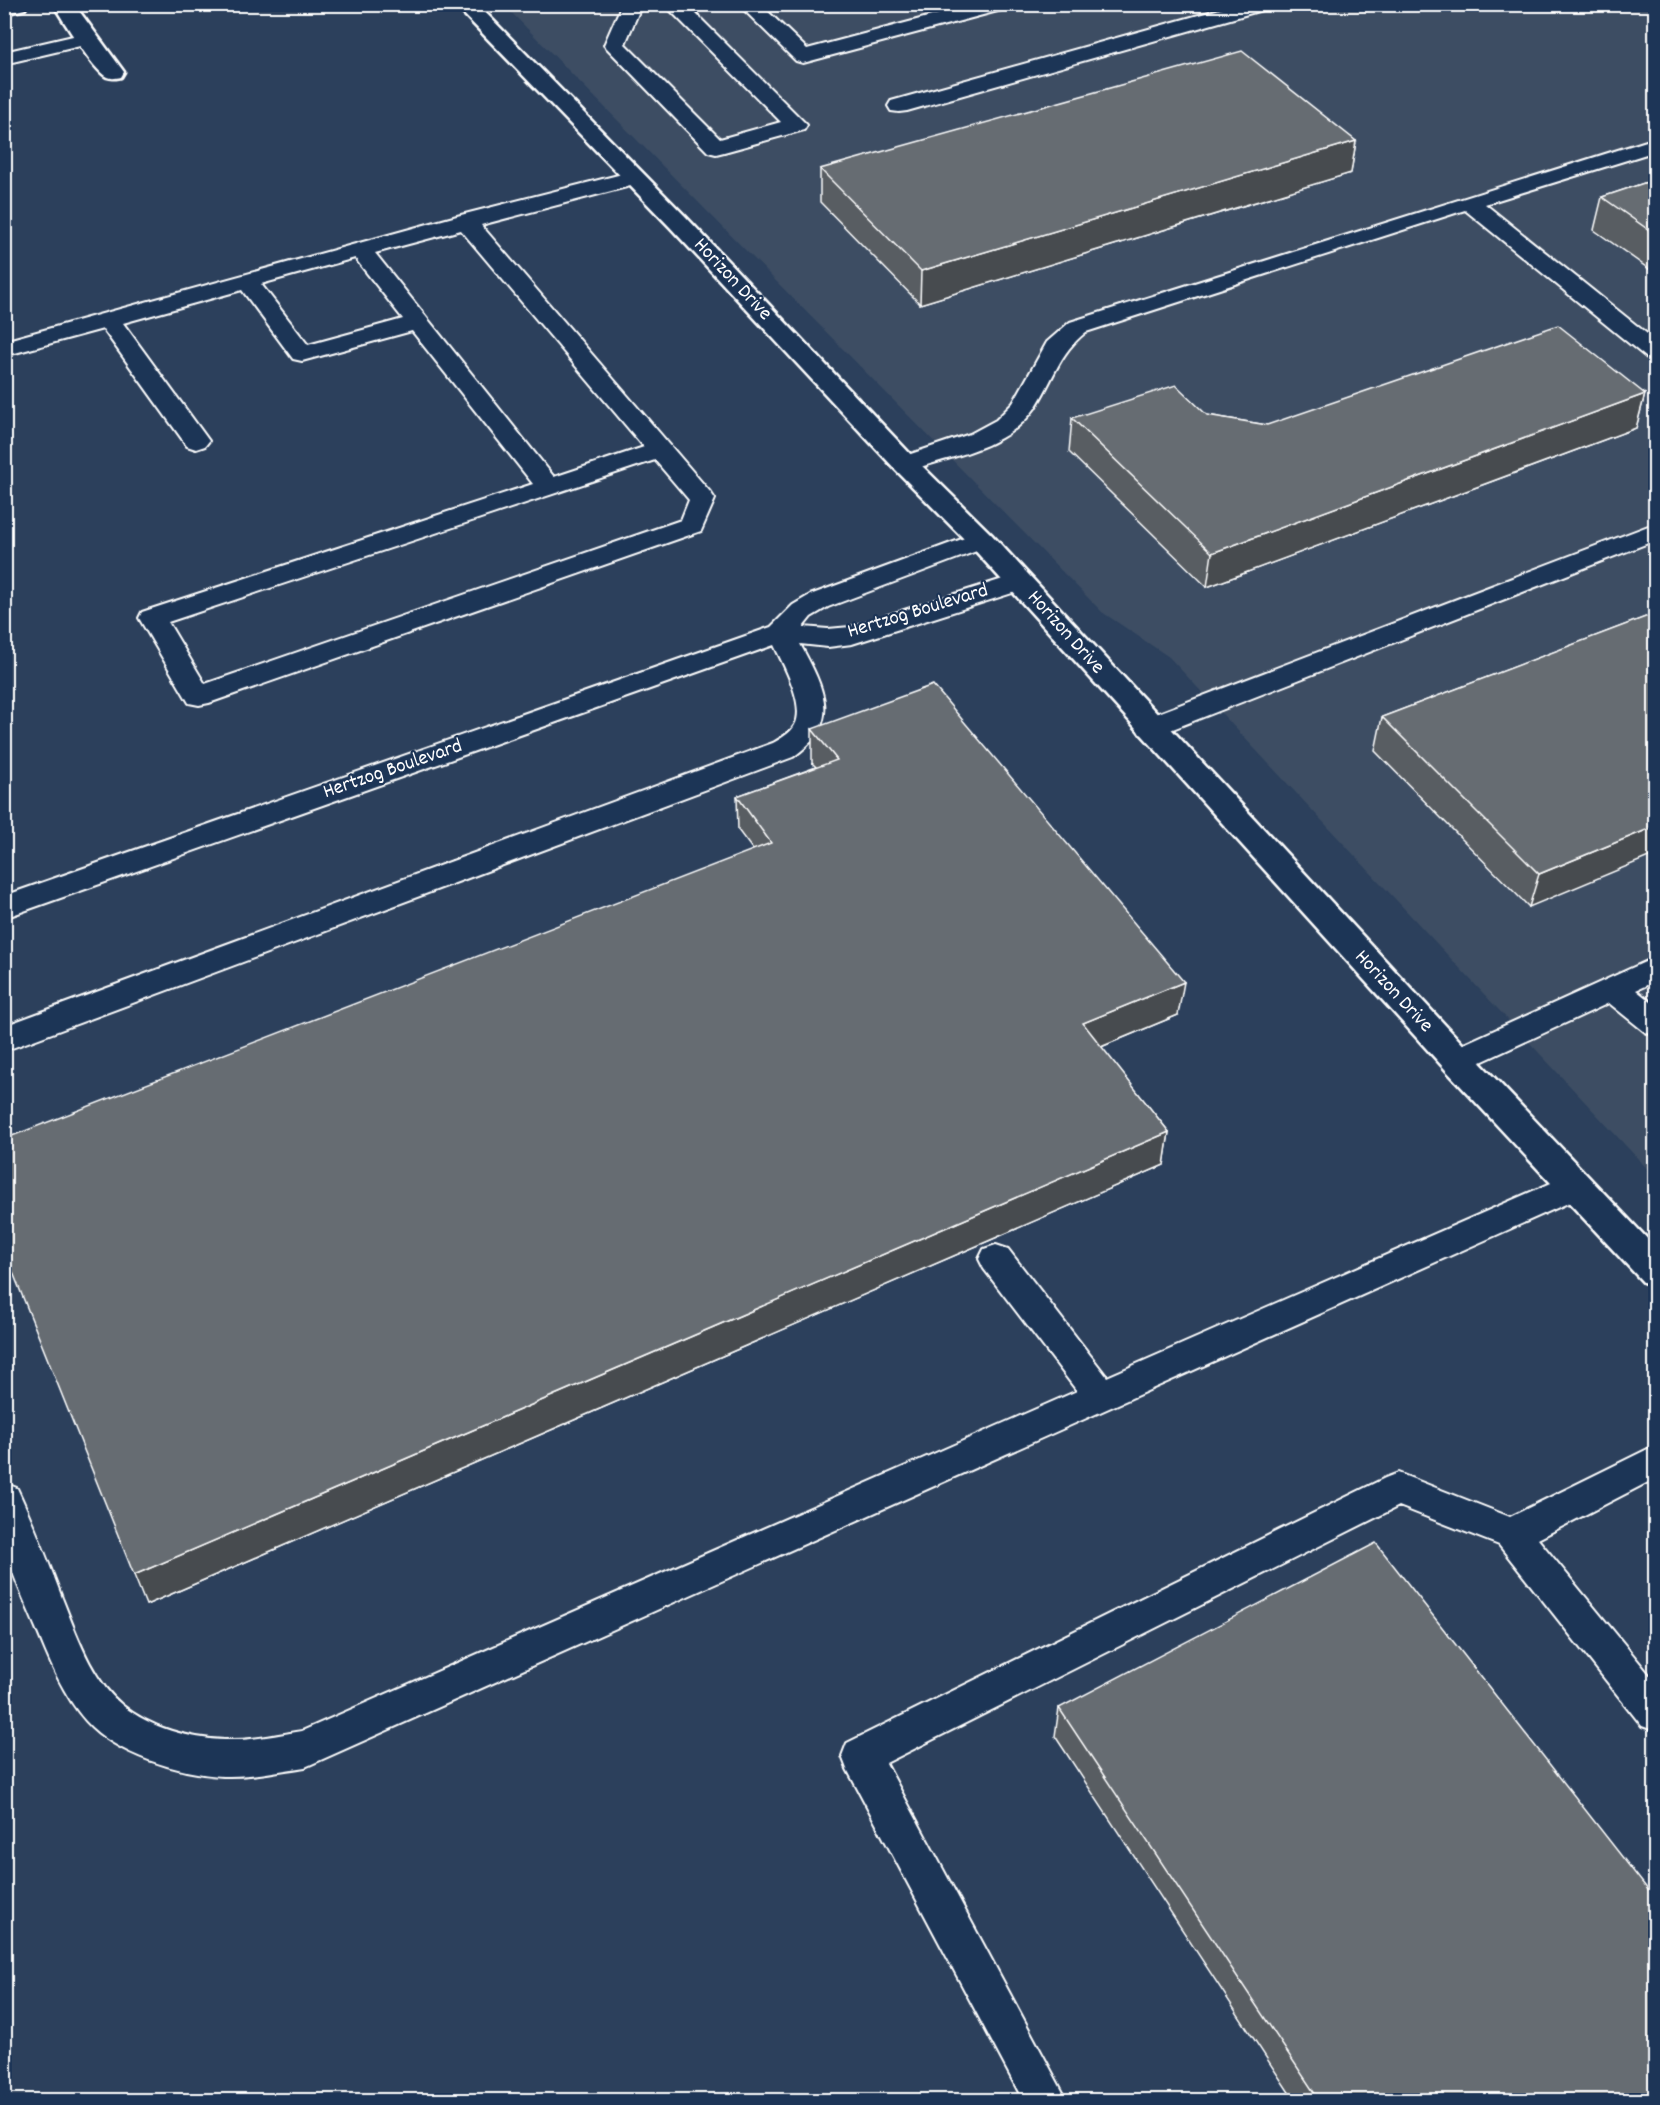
<svg xmlns="http://www.w3.org/2000/svg" width="1660" height="2105" font-family="Dekko,sans-serif">
  <style>
    .built { fill: #3d4d63 }
    .lines { fill: none; stroke-linecap: round; stroke-linejoin: round }
    .service-casing { stroke: #fff; stroke-width: 4 }
    .minor-casing { stroke: #fff; stroke-width: 5 }
    .tertiary-casing { stroke: #fff; stroke-width: 5 }
    .service { fill: #1d3557; fill-rule: evenodd }
    .minor { fill: #1d3557; fill-rule: evenodd }
    .tertiary { fill: #1d3557; fill-rule: evenodd }
    .wall { fill: #585d62; stroke: #fff; stroke-width: 1.5 }
    .shaded-wall { fill: #474c50; stroke: #fff; stroke-width: 1.5 }
    .building { fill: #666c72; stroke: #fff; stroke-width: 1.5 }
    .labels { text-anchor: middle; dominant-baseline: central; stroke-width: 4.5; stroke-linejoin: round; paint-order: stroke }
    .street-label { font-size: 21px; fill: #fff; stroke: #1d3557 }
  </style>
  <rect width="100%" height="100%" fill="#2c405c"/>
  <filter id="ink" filterUnits="userSpaceOnUse"><feTurbulence type="fractalNoise" baseFrequency=".0167" numOctaves="2"/><feDisplacementMap in="SourceGraphic" scale="12" xChannelSelector="R" yChannelSelector="G"/><feConvolveMatrix kernelMatrix="1 2 1 2 8 2 1 2 1" color-interpolation-filters="sRGB"/></filter>
  <g filter="url(#ink)">
    <path class="built" d="M 1647,4 L 1655,10 L 1655,1177 L 1169,657 L 1102,612 L 504,5 Z"/>
    <g class="lines">
      <g class="service-casing">
        <path id="service" d="M 622,4 L 642,4 L 625,44 L 720,139 L 781,122 L 664,4 L 686,4 L 807,125 L 804,130 L 724,152 L 716,154 L 708,152 L 604,45 Z
          M 738,4 L 760,4 L 807,49 L 977,4 L 1012,4 L 1009,8 L 803,63 L 796,61 Z
          M 1238,4 L 1272,4 L 1269,8 L 907,111 L 899,112 L 891,111 L 888,106 L 891,101 Z
          M 86,33 L 93,35 L 96,39 L 93,43 L 4,64 L 4,52 Z
          M 1656,138 L 1656,151 L 1485,204 L 1656,341 L 1656,360 L 1647,358 L 1465,210 L 1086,332 C 1058,354 1054,379 1035,408 C 1008,447 957,455 914,469 L 905,472 L 896,469 L 892,464 L 896,459 L 970,434 L 996,420 L 1013,403 L 1047,342 L 1070,322 Z
          M 634,171 L 642,173 L 645,178 L 642,183 L 481,225 L 711,493 L 715,499 L 701,531 L 209,703 L 199,705 L 189,703 L 139,618 L 142,612 L 533,484 L 412,331 L 302,361 L 293,359 L 242,290 L 123,323 L 209,441 L 205,446 L 196,449 L 187,446 L 103,329 L 4,356 L 4,341 L 457,216 ZM 461,230 L 644,447 L 554,477 L 375,253 ZM 355,258 L 403,319 L 308,345 L 261,284 ZM 655,460 L 689,500 L 681,520 L 205,684 L 168,622 Z
          M 1656,523 L 1656,540 L 1160,734 L 1150,736 L 1140,734 L 1136,727 L 1140,720 Z
          M 981,532 L 990,534 L 994,540 L 990,546 L 828,607 L 811,617 L 803,627 L 828,629 L 850,627 L 1019,574 L 1028,576 L 1032,582 L 1028,588 L 852,644 L 828,647 L 800,644 C 824,688 843,723 793,757 L 4,1051 L 4,1026 L 773,743 C 780,739 791,733 795,725 C 806,705 783,664 774,645 L 4,918 L 4,896 L 771,627 L 793,605 L 810,595 Z
          M 1656,957 L 1656,981 L 1636,990 L 1656,1006 L 1656,1036 L 1645,1032 L 1609,1003 L 1468,1068 L 1457,1072 L 1446,1068 L 1441,1060 L 1446,1052 Z
          M 1574,1173 L 1586,1177 L 1590,1186 L 1586,1195 L 305,1767 C 278,1771 251,1777 223,1776 C 180,1774 115,1754 86,1721 C 63,1695 49,1660 36,1628 C 27,1606 10,1570 5,1547 C 0,1528 4,1503 4,1483 L 17,1488 C 34,1524 48,1561 62,1598 C 77,1635 91,1679 122,1705 C 150,1728 190,1739 225,1740 C 251,1741 277,1735 302,1731 L 1077,1391 L 984,1269 L 979,1259 L 984,1249 L 996,1245 L 1008,1249 L 1107,1377 Z
          M 1656,1445 L 1656,1478 L 1538,1539 L 1656,1683 L 1656,1731 L 1642,1726 L 1499,1545 L 1399,1506 L 886,1763 L 1067,2100 L 1023,2100 L 847,1769 L 842,1756 L 847,1743 L 1385,1478 L 1398,1473 L 1510,1517 Z"/>
      </g>
      <g class="minor-casing">
        <path id="minor" d="M 53,4 L 74,4 L 124,72 L 121,77 C 116,78 112,79 107,77 C 93,70 63,20 53,4 Z
          M 454,4 L 477,4 L 686,217 L 914,458 L 991,534 L 1469,1051 L 1656,1248 L 1656,1286 L 1643,1282 L 1445,1069 L 971,546 L 896,470 L 670,227 Z"/>
      </g>
      <g class="tertiary-casing">
        <path id="tertiary" d="M 4,4 L 27,4 L 25,9 L 4,14 Z"/>
      </g>
      <use href="#service" class="service"/>
      <use href="#minor" class="minor"/>
      <use href="#tertiary" class="tertiary"/>
    </g>
    <path class="wall" d="M 1356,141 L 1351,173 L 920,304 L 820,202 L 820,169 Z
      M 1656,179 L 1656,274 L 1594,230 L 1602,197 Z
      M 1645,394 L 1636,428 L 1207,587 L 1069,452 L 1072,418 L 1207,415 L 1267,425 Z
      M 1656,613 L 1529,907 L 1375,751 L 1382,717 Z
      M 812,729 L 1178,1015 L 1101,1047 L 1169,1132 L 1164,1165 L 146,1605 L 753,850 L 738,830 L 737,796 L 816,767 L 812,763 Z
      M 1059,1708 L 1656,2100 L 1294,2100 L 1055,1736 Z"/>
    <path class="shaded-wall" d="M 1356,141 L 1351,173 L 920,304 L 921,271 Z
      M 1645,394 L 1636,428 L 1207,587 L 1212,553 Z
      M 1656,826 L 1656,854 L 1529,907 L 1539,874 Z
      M 1184,982 L 1178,1015 L 1079,1056 L 1083,1023 Z
      M 1169,1132 L 1164,1165 L 146,1605 L 134,1575 Z"/>
    <path class="building" d="M 1242,51 L 1356,141 L 921,271 L 820,169 Z
      M 1656,179 L 1656,235 L 1602,197 Z
      M 1558,325 L 1645,394 L 1212,553 L 1072,418 L 1176,385 L 1207,415 L 1267,425 Z
      M 1656,613 L 1656,826 L 1539,874 L 1382,717 Z
      M 933,685 L 1184,982 L 1083,1023 L 1169,1132 L 134,1575 L 4,1250 L 4,1139 L 771,843 L 737,796 L 837,760 L 812,729 Z
      M 1376,1543 L 1656,1900 L 1656,2100 L 1319,2100 L 1059,1708 Z"/>
  </g>
  <g class="labels">
    <g class="street-label">
      <text transform="translate(732 280) rotate(47)">Horizon Drive</text>
      <text transform="translate(918 612) rotate(-17)">Hertzog Boulevard</text>
      <text transform="translate(1065 633) rotate(48)">Horizon Drive</text>
      <text transform="translate(393 770) rotate(-19)">Hertzog Boulevard</text>
      <text transform="translate(1393 992) rotate(47)">Horizon Drive</text>
    </g>
  </g>
  <rect width="1660" height="2105" fill="none" stroke="#1d3557" stroke-width="24"/>
  <rect x="12" y="12" width="1636" height="2081" fill="none" stroke="#fff" stroke-width="2" filter="url(#ink)"/>
</svg>
